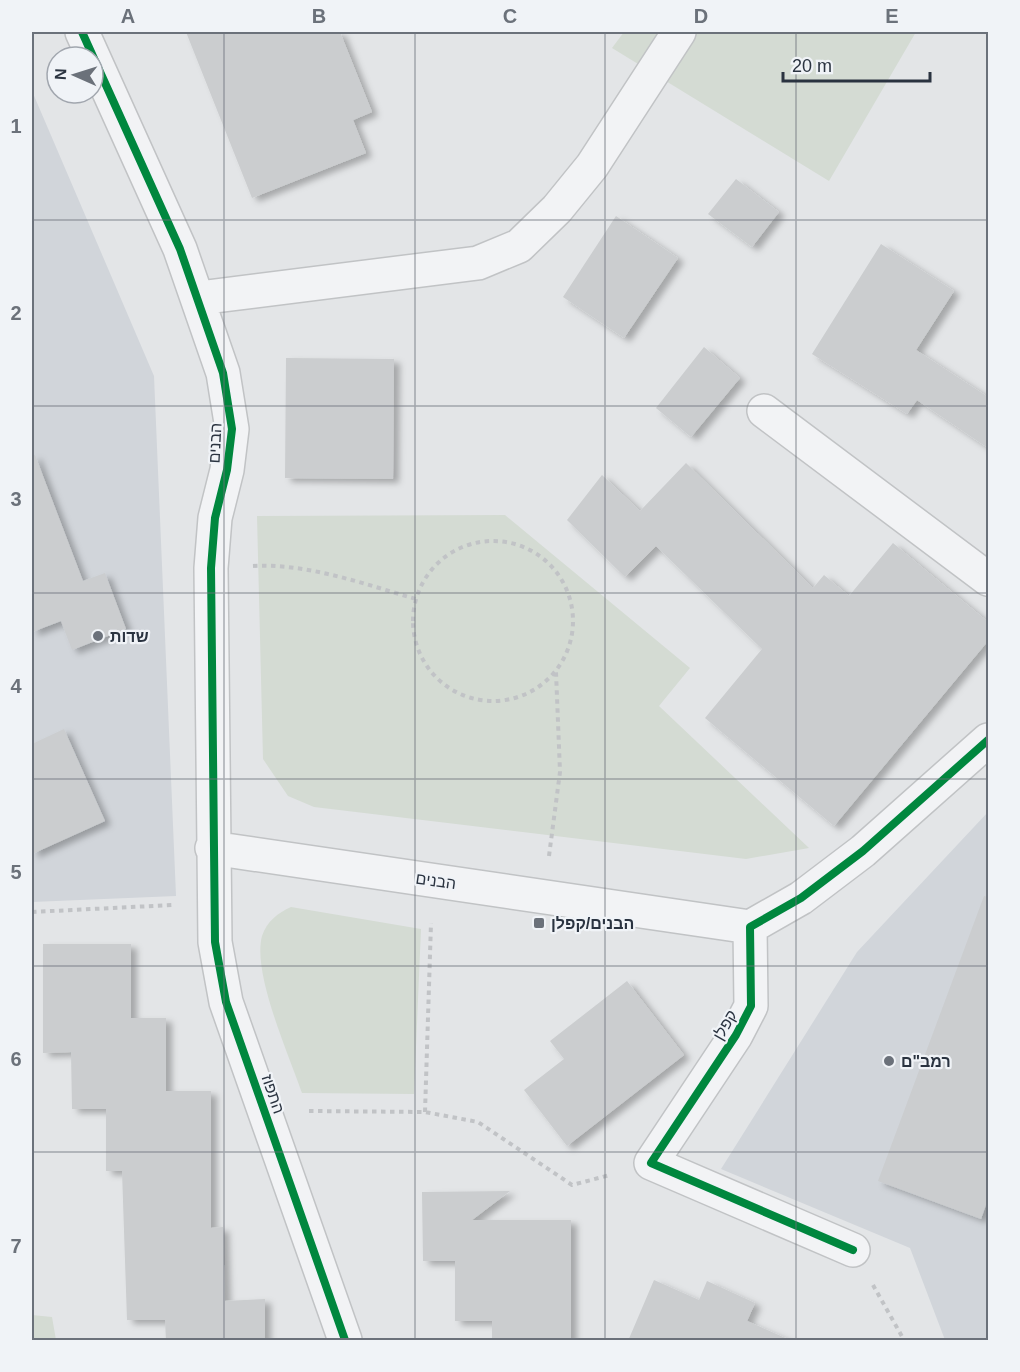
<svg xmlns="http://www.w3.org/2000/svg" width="1020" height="1372" font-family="Helvetica,'Noto Sans Hebrew',sans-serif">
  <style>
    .built { fill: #d1d5da }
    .green { fill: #d4dbd3 }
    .building { fill: #cbcdcf; filter: url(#shadow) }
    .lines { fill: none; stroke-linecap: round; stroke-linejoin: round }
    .minor-casing { stroke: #c1c3c5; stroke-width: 36 }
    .path { stroke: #c1c3c6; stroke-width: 4; stroke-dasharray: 4.5 4.5; stroke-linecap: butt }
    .minor { stroke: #f2f3f5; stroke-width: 33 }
    .cycleway-casing { stroke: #f0f3f7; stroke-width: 11 }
    .cycleway { stroke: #00873e; stroke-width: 8 }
    .grid { fill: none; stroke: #6b717a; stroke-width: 1.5; stroke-opacity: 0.55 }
    .poi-dot { fill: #6b717a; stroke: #f0f3f7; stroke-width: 2 }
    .labels { text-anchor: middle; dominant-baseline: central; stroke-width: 4.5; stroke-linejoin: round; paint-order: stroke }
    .street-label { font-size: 16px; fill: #2a3340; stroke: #f0f3f7 }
    .poi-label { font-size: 16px; font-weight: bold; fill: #2a3340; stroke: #f0f3f7; text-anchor: start }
    .neatline { fill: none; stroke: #6b717a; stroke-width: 2 }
    .grid-label { font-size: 20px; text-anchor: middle; font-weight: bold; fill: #6b717a }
  </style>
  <defs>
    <filter id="shadow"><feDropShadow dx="6" dy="4" stdDeviation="3" flood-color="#0004"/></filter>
  </defs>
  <rect width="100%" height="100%" fill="#e3e5e7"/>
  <path class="built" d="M 32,91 L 154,376 L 176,896 L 32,902 Z
    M 988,812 L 988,1340 L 945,1340 L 910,1248 L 721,1169 L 857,952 Z"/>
  <path class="green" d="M 624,32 L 916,32 L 829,181 L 612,48 Z
    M 505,515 L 690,668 L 659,706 L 809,848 L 746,859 L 314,807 L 288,796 L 263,759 L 257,516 Z
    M 291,907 L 421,929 L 414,1094 L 302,1093 C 289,1055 252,973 262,936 C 267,921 278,913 291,907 Z
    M 32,1315 L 52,1317 L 56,1340 L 32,1340 Z"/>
  <path class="building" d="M 186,32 L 340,32 L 372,112 L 353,120 L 366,153 L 252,198 Z
    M 736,179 L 779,212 L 752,247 L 708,214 Z
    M 616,216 L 678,258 L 624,338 L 563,297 Z
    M 881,244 L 954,291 L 916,350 L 988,397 L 988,448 L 917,400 L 907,414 L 812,354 Z
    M 704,347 L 740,378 L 691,437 L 656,408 Z
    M 286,358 L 394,359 L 393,479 L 285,478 Z
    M 35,455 L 83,581 L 105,573 L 126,629 L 72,650 L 61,621 L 32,632 L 32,456 Z
    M 686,463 L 813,588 L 824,575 L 849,596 L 893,543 L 988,622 L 988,641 L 834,826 L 705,718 L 762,649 L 656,546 L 625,577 L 567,520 L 602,475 L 640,511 Z
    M 64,729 L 105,821 L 32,854 L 32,744 Z
    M 984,896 L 988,897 L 988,1199 L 981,1219 L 878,1181 Z
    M 43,944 L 131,944 L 131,1018 L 166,1018 L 166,1091 L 211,1091 L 211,1228 L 223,1227 L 225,1301 L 265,1299 L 265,1341 L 166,1341 L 165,1320 L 127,1320 L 122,1171 L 106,1171 L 106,1109 L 72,1109 L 71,1052 L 43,1053 Z
    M 627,981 L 684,1055 L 567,1146 L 524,1090 L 564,1059 L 550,1041 Z
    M 510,1191 L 472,1220 L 571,1220 L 571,1341 L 492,1341 L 492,1321 L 455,1321 L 455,1261 L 423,1261 L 422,1192 Z
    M 654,1280 L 699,1300 L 707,1281 L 755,1303 L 747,1321 L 792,1341 L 628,1341 Z"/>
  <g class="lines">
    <g class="minor-casing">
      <path id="minor" d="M 82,32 L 180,249 L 223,373 L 232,429 L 227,470 L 215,518 L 211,568 L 215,942 L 226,1002 L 345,1340
        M 199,298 L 478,263 L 519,246 L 557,209 L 592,166 L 679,32
        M 764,411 L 988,579
        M 212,848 L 750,927
        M 853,1250 L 651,1163 L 736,1035 L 751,1006 L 750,927 L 801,898 L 863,851 L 988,740"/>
    </g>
    <path class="path" d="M413 621a80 80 0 1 1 160 0a80 80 0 1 1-160 0Z
      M 253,566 C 307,563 364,584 416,599
      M 549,856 L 560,772 L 556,672
      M 32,912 L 172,905
      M 309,1111 L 425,1112 L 478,1122 L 572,1185 L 610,1175
      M 425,1112 L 431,923
      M 873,1285 L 904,1340"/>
    <use href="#minor" class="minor"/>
    <g class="cycleway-casing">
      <path id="cycleway" d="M 82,32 L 180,249 L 223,373 L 232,429 L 227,470 L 215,518 L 211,568 L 215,942 L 226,1002 L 345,1340
        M 853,1250 L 651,1163 L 736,1035 L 751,1006 L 750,927 L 801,898 L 863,851 L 988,740"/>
    </g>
    <use href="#cycleway" class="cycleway"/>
  </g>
  <path class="grid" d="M 224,32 L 224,1340M 415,32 L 415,1340M 605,32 L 605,1340M 796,32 L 796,1340M 32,220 L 988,220M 32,406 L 988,406M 32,593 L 988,593M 32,779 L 988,779M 32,966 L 988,966M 32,1152 L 988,1152"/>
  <g class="poi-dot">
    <circle cx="98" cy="636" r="6"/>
    <rect x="533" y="917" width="12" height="12" rx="3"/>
    <circle cx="889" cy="1061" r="6"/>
  </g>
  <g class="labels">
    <g class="street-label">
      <text transform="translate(215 443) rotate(-87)">הבנים</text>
      <text transform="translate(436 881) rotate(8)">הבנים</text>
      <text transform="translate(725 1025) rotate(-60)">קפלן</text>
      <text transform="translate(273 1094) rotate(71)">התפוז</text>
    </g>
    <g class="poi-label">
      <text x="110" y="636">שדות</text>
      <text x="551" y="923">הבנים/קפלן</text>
      <text x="901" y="1061">רמב"ם</text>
    </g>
  </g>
  <rect width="1020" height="1372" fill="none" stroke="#f0f3f7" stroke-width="66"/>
  <g transform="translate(75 75) rotate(273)"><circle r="28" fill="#f0f3f7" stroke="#a1a6ae" stroke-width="1.5"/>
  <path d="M0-4.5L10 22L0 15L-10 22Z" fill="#6b717a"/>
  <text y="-9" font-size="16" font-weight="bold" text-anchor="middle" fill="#2a3340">N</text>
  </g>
  <path d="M783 72v9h147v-9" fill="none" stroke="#2a3340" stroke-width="3"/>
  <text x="792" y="72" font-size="18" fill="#2a3340" stroke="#f0f3f7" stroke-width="4.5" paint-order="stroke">20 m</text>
  <rect x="33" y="33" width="954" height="1306" class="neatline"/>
  <g class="grid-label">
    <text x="128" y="23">A</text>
    <text x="319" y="23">B</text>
    <text x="510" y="23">C</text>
    <text x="701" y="23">D</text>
    <text x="892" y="23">E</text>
    <text x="16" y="133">1</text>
    <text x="16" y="320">2</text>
    <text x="16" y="506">3</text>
    <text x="16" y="693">4</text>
    <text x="16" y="879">5</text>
    <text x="16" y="1066">6</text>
    <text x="16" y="1253">7</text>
  </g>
</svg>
